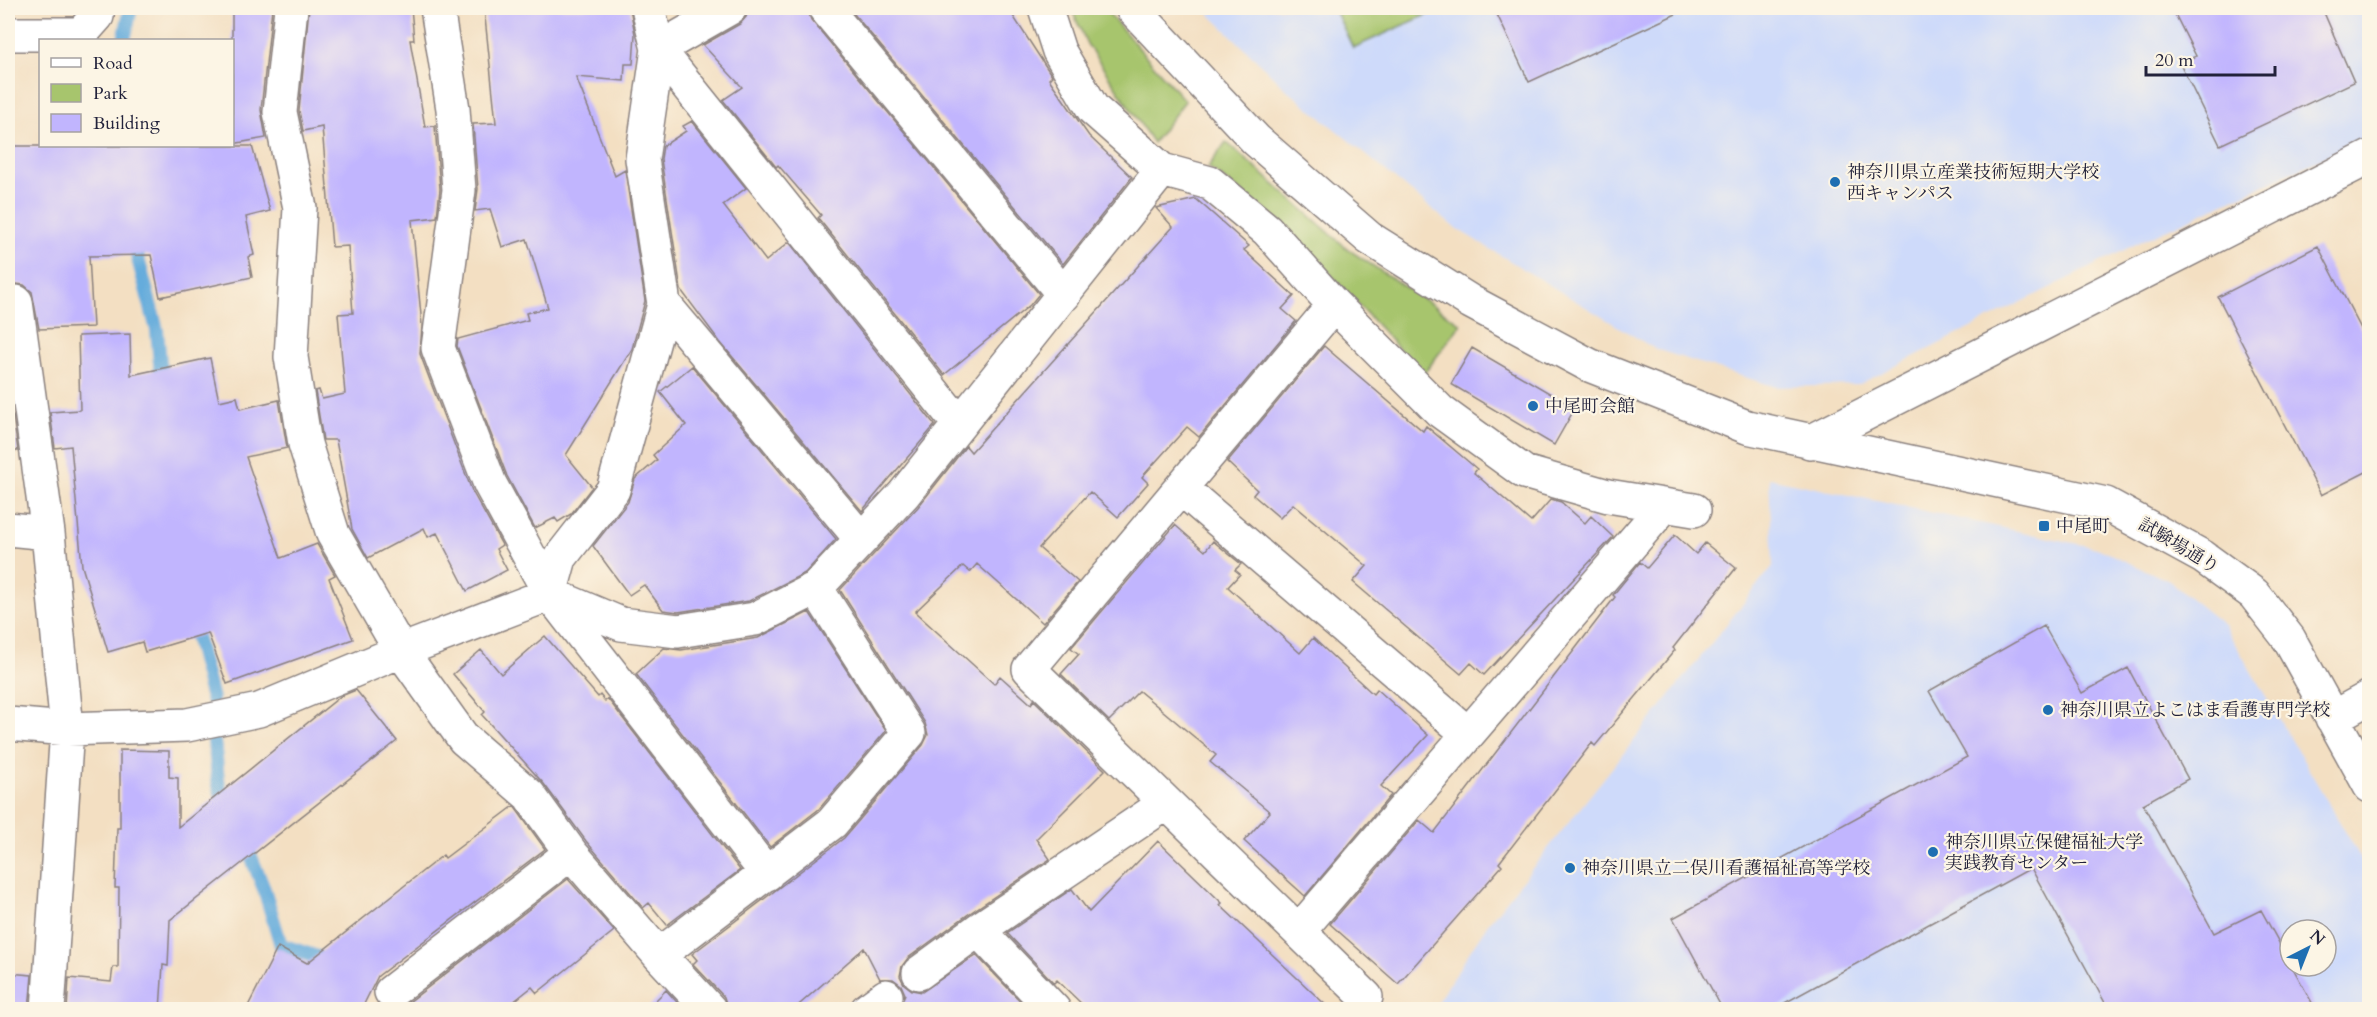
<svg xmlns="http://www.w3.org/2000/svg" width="2377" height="1017" font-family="Cardo,'Noto Serif JP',serif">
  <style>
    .built { fill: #cedafa; fill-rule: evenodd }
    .green { fill: #a7c56d; stroke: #647454; stroke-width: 1.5 }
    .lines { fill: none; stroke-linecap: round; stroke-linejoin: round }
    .stream { stroke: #65acdc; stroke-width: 14 }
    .building { fill: #c1b5fe }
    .minor-casing { stroke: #8a807e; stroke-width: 36 }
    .minor { stroke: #fff; stroke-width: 33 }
    .poi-dot { fill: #1f6fb2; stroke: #fcf5e5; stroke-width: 2 }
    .labels { text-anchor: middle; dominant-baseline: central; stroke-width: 4.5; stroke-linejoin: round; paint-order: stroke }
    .poi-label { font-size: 18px; fill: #22223b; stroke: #fcf5e5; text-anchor: start }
    .street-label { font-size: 18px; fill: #22223b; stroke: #fcf5e5 }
  </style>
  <rect width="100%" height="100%" fill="#fcf5e5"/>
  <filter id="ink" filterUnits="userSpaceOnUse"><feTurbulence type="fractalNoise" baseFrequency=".0167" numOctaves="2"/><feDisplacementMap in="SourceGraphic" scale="12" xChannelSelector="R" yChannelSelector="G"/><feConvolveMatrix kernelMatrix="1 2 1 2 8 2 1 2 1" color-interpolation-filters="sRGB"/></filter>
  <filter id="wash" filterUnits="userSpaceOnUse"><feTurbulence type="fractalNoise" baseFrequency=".008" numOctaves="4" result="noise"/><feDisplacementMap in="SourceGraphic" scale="24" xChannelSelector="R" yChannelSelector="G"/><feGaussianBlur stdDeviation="1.35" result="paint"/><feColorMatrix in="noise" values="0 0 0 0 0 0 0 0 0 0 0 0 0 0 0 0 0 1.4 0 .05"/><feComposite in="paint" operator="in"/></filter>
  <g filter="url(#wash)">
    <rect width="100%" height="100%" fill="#f3dfc2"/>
    <path class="built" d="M 1203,8 L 2369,8 L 2369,137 L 2148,238 L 1858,385 L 1776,387 L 1655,349 L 1454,227 L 1286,89 Z
      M 1769,478 L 2097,548 L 2169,581 L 2224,625 L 2369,872 L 2369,1009 L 1432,1010 L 1487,925 L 1773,566 ZM 2290,930 L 2326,930 L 2326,966 L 2290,966 Z"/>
    <path class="green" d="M 1071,8 L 1104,8 L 1185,101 L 1153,143 L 1087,44 Z
      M 1334,8 L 1442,8 L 1353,48 Z
      M 1226,142 L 1349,250 L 1461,324 L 1423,375 L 1286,226 L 1208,167 Z"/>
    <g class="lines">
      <path class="stream" d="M 124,40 L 131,8
        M 133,240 L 157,330 L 162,385
        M 192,620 L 212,699
        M 214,742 C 219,770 214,784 228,809
        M 244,839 L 264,889 L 281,945 L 326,960 L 333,957"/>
    </g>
    <g id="blocks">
      <path class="building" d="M 232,8 L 272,8 L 261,110 L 266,138 L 232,144 Z
        M 309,8 L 411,8 L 414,40 L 410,40 L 425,127 L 435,126 L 440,189 L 437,217 L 412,220 L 422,326 L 420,354 L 472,491 L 502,545 L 496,549 L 507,570 L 467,591 L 437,533 L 428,537 L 424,528 L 368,558 L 352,529 L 336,440 L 323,440 L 315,391 L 319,390 L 322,399 L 345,394 L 338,314 L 353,313 L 348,246 L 332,247 L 322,127 L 303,131 L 299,111 Z
        M 484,8 L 630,8 L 635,34 L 633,64 L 625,64 L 624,81 L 576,77 L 615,176 L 625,170 L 645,301 L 632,349 L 566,455 L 592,487 L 571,514 L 558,522 L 555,518 L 535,528 L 507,476 L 457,346 L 458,339 L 528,320 L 526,313 L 548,308 L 527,239 L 502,247 L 490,209 L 475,211 L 478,189 L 473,124 L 496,123 Z
        M 749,8 L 807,8 L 811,20 L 1039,294 L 1030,305 L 944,375 L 818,218 L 821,215 L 778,165 L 776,167 L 723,100 L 742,87 L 703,45 L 740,24 L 746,17 Z
        M 849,8 L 1008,8 L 1052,76 L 1049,79 L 1089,136 L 1132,177 L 1063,264 Z
        M 1494,8 L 1689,8 L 1529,82 Z
        M 2172,8 L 2322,8 L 2354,82 L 2220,145 L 2180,63 L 2196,56 Z
        M 692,121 L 746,188 L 723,205 L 766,261 L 789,242 L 935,425 L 862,511 L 720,342 L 681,290 L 661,159 L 663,146 L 686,131 L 683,126 Z
        M 8,146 L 252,146 L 270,211 L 246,217 L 254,255 L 248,257 L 252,277 L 160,297 L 151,255 L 89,256 L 93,327 L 39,329 L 32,292 L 24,285 L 8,283 Z
        M 1196,199 L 1249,246 L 1244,250 L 1294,296 L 1282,309 L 1296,321 L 1199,437 L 1187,427 L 1142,477 L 1148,483 L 1118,517 L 1090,492 L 1039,548 L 1078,582 L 1043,623 L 977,564 L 970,572 L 963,566 L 915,612 L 994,684 L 1000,676 L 1031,704 L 1034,700 L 1105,770 L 1036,839 L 1050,859 L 967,915 L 908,958 L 902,966 L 900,976 L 904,984 L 912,990 L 922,992 L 976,955 L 1028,1009 L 898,1010 L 905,994 L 901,985 L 893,979 L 880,979 L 864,948 L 793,1010 L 728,1010 L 724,997 L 693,964 L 697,960 L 692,954 L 844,838 L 923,745 L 928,735 L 925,723 L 840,590 L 918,507 L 966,446 L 971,452 L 1173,227 L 1156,208 Z
        M 2318,246 L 2370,346 L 2370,470 L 2321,495 L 2218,297 Z
        M 130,334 L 131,375 L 210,358 L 219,401 L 237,397 L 240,409 L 279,400 L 287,448 L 246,457 L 281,558 L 317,544 L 335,575 L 329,578 L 353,639 L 227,684 L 208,633 L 145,652 L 142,642 L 108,652 L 82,566 L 71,446 L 55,448 L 50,412 L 80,410 L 78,336 Z
        M 1324,346 L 1423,431 L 1426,426 L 1477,469 L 1474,473 L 1531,522 L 1551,499 L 1561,502 L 1585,523 L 1591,516 L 1613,537 L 1484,675 L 1471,663 L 1461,674 L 1353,582 L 1367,566 L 1293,504 L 1280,518 L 1253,495 L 1257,490 L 1227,462 Z
        M 1472,348 L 1575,408 L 1554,445 L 1451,384 Z
        M 692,366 L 836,539 L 805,573 L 749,601 L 678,612 L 663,610 L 644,585 L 629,595 L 593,546 L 628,502 L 635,479 L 657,460 L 653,455 L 686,425 L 660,392 Z
        M 13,416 L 18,451 L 8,451 L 8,417 Z
        M 1175,525 L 1205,551 L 1213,541 L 1241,564 L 1235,570 L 1240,574 L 1228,587 L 1300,653 L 1313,638 L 1373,694 L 1377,689 L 1428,735 L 1381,786 L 1391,795 L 1305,896 L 1244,841 L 1270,812 L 1210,762 L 1216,755 L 1139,691 L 1109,721 L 1061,674 L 1079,654 L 1071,648 Z
        M 1675,535 L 1696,554 L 1705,543 L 1736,568 L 1673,648 L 1675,650 L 1595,746 L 1592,743 L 1499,863 L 1502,866 L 1398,984 L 1330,924 L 1419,820 L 1434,833 L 1615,597 L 1613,595 L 1640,562 L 1647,568 Z
        M 809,612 L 886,731 L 819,809 L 770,847 L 636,674 L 664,648 L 681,650 L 758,638 Z
        M 2044,626 L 2082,693 L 2128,668 L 2188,779 L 2143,804 L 2214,933 L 2261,910 L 2316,1010 L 2109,1010 L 2031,868 L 1772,1010 L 1723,1010 L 1673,918 L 1967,757 L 1929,691 Z
        M 545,636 L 598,697 L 600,695 L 605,701 L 608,699 L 740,870 L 667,925 L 649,903 L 643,908 L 586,841 L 544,784 L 482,715 L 485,712 L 453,674 L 481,650 L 501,674 Z
        M 356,690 L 397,741 L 170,920 L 168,966 L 163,965 L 160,1010 L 67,1010 L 69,978 L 111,982 L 113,967 L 118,967 L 119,888 L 115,888 L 117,828 L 120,828 L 120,750 L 169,751 L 169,777 L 178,778 L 178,827 L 341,696 Z
        M 514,806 L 545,849 L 378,976 L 361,1010 L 246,1010 L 278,947 L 307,963 L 443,855 L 445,858 Z
        M 1158,841 L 1222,903 L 1220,905 L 1331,1010 L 1088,1010 L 1057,980 L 1054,983 L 1007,933 L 1072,889 L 1089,912 Z
        M 568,879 L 614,931 L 537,993 L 532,987 L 503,1010 L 407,1010 L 404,1006 Z
        M 8,973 L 32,975 L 29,1010 L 8,1010 Z
        M 666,990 L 684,1010 L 646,1010 Z"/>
    </g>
  </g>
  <g filter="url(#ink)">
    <use href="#blocks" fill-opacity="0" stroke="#8a807e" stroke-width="1.5"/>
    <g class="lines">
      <g class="minor-casing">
        <path id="minor" d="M 291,8 L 280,112 L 300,208 L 291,357 L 305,444 L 333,534 L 401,651 L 464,739 L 529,795 L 571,853 L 659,955 L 710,1010
          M 437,8 L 453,109 L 459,190 L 438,348 L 490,484 L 550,594 L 767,874
          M 648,8 L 658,49 L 959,424
          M 825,8 L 1064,295
          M 1045,8 L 1059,51 L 1093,109 L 1162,170 L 1210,183 L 1267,230 L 1334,305 L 1440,411 L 1524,472 L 1608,496 L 1694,510
          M 1132,8 L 1256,140 L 1369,238 L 1471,302 L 1589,365 L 1747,427 L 2106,504 L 2203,557 L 2254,594 L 2289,639 L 2370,786
          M 8,34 L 81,34 L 97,16 L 97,8
          M 8,302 L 16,302 L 48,533 L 67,729 L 48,1010
          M 664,304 L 861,539
          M 1334,305 L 1029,669 L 1366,997
          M 1810,442 L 2370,157
          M 1182,489 L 1467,733
          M 8,529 L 48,533
          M 550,594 L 560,558 L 613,490 L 664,304 L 642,159 L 658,49 L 730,8
          M 2332,718 L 2370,697
          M 8,724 L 67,729 L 187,725 L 259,710 L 401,651 L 550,594 L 621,624 L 678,631 L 755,619 L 816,588 L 904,494 L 1162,170
          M 978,930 L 1054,1010
          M 1299,931 L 1664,506
          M 659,955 L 832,823 L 909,733 L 816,588
          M 919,973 L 978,930 L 1165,804
          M 391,992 L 571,853
          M 867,1010 L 886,996"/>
      </g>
      <use href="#minor" class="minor"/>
    </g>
  </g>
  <g class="poi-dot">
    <circle cx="1835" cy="182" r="6"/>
    <circle cx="1533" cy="406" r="6"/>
    <rect x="2038" y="520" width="12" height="12" rx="3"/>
    <circle cx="2048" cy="710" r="6"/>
    <circle cx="1933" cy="852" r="6"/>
    <circle cx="1570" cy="868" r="6"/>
  </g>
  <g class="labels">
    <g class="poi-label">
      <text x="1847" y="172">神奈川県立産業技術短期大学校<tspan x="1847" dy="21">西キャンパス</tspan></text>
      <text x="1545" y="406">中尾町会館</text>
      <text x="2056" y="526">中尾町</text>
      <text x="2060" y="710">神奈川県立よこはま看護専門学校</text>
      <text x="1945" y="842">神奈川県立保健福祉大学<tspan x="1945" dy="21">実践教育センター</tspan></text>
      <text x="1582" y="868">神奈川県立二俣川看護福祉高等学校</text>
    </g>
    <g class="street-label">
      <text transform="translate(2179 546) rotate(31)">試験場通り</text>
    </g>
  </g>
  <rect width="2377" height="1017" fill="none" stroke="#fcf5e5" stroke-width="30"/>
  <rect x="39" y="39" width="195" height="108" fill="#fcf5e5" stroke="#a5a1a1" stroke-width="1.5"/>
  <rect x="51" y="58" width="30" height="9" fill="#ffffff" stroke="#a5a1a1" stroke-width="1.5"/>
  <text x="93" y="69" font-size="18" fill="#22223b">Road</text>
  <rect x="51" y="84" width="30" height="18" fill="#a7c56d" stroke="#a5a1a1" stroke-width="1.5"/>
  <text x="93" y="99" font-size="18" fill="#22223b">Park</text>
  <rect x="51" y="114" width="30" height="18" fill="#c1b5fe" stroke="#a5a1a1" stroke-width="1.5"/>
  <text x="93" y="129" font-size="18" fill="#22223b">Building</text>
  <g transform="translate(2308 948) rotate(42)"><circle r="28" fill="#fcf5e5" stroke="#a5a1a1" stroke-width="1.5"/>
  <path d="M0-4.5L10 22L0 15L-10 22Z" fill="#1f6fb2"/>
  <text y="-9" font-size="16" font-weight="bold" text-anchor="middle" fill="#22223b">N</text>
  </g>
  <path d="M2146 66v9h129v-9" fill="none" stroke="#22223b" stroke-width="3"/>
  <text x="2155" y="66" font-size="18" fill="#22223b" stroke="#fcf5e5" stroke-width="4.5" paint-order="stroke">20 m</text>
</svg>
